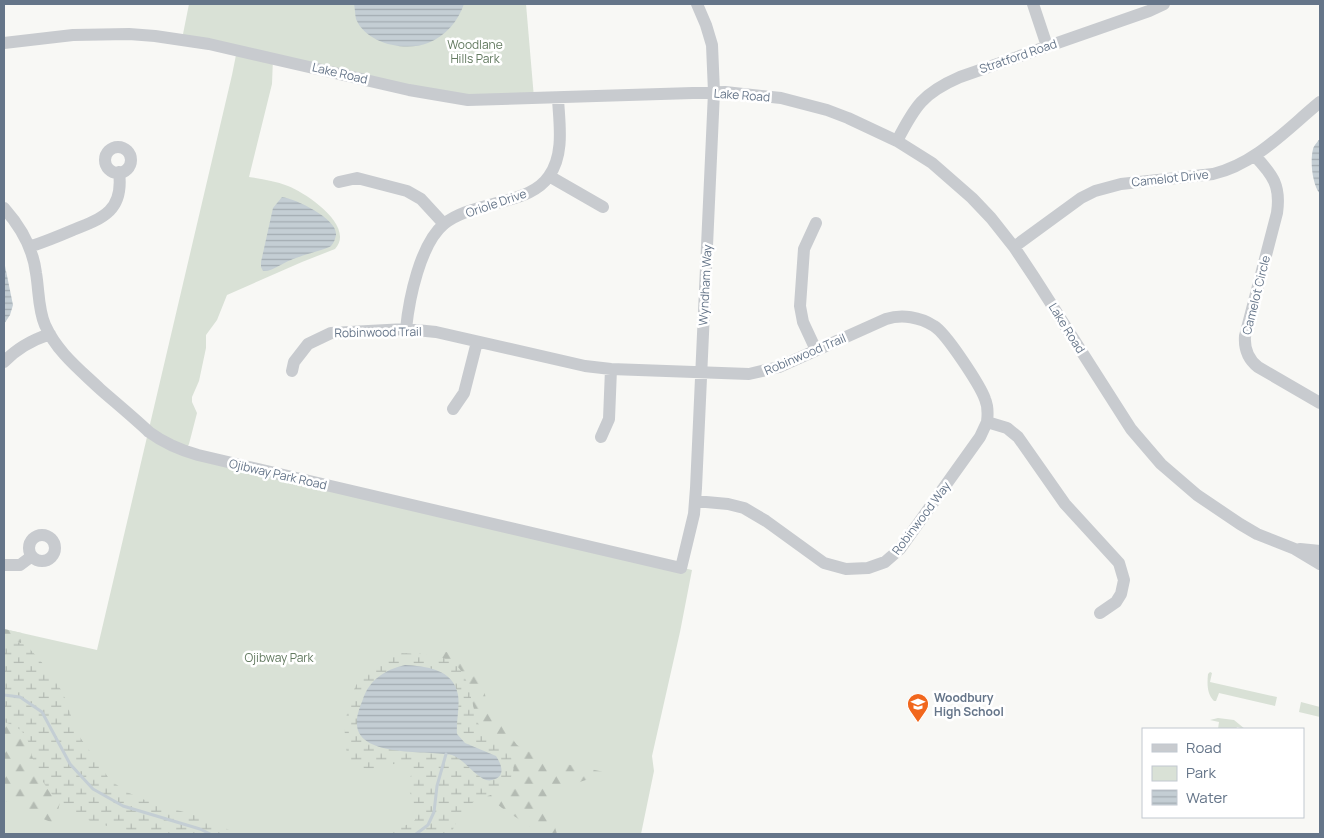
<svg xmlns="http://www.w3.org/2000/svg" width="1324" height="838" font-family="Manrope,sans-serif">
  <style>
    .green { fill: #d9e1d6 }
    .forest { fill: url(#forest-firs) }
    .wetland { fill: url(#wetland-marsh) }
    .water { fill: url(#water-rules) }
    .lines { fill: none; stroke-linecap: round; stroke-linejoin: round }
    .stream { stroke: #c4ced4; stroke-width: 3 }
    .minor { stroke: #c8cbcf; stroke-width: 12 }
    .labels { text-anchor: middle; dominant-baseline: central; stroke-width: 5; stroke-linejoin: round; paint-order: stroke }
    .park-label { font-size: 12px; fill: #637a60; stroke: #fff }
    .street-label { font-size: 12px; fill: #657589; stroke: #fff }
    .poi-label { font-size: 12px; font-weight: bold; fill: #657589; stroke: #fff; text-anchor: start }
  </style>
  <defs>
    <pattern id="forest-firs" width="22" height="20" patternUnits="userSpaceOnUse" patternTransform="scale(1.25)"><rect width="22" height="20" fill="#d9e1d6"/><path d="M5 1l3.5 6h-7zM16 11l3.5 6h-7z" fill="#b4bbb3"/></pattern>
    <pattern id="wetland-marsh" width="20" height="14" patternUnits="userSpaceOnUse" patternTransform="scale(1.25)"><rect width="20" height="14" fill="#d9e1d6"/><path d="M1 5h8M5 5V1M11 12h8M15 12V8" fill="none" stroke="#b4bbb3"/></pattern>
    <pattern id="water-rules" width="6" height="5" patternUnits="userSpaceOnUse" patternTransform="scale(1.25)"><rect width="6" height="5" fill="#c4ced4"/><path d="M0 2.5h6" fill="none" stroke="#a3acb2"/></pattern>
  </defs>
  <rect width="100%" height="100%" fill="#f8f8f5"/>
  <path class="green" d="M 189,4 L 526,4 L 534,98 L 468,100 L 273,58 L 272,84 L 249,177 C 262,179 275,181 288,186 C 306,193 356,226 335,249 L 302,262 L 227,295 L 217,320 L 206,335 L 206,348 L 199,381 L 192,397 L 192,402 L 197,413 L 189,444 L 185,451 L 692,570 L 680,632 L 652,756 L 654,771 L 641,834 L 4,834 L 4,629 L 97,650 L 232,75 L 237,50 L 182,39 Z
    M 1210,672 L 1212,673 L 1210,682 L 1277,697 L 1275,706 L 1219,693 L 1216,701 L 1214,701 C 1207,694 1207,684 1208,674 Z
    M 1301,702 L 1320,707 L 1320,717 L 1299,712 Z
    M 1218,718 L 1234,720 L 1245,729 L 1237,727 L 1236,729 L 1218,729 L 1219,722 L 1210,720 Z"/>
  <path class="forest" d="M 4,629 L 22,633 L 21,643 L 13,641 L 4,643 Z
    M 431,650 L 454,653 L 471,666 L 482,681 L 486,699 L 508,733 L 517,745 L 527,751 L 566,764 L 609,773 C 591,779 551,786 551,811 C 552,819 555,827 557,834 L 541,834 L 502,808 L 487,796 L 501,792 L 510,753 L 493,742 L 484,734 L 478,723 L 474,710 L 468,683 L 448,660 L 419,654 L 425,651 Z
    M 4,722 C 36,731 31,760 44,784 C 48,790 55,796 60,802 L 57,815 L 61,826 L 23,811 L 4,800 Z"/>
  <path class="wetland" d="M 13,641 L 26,645 L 40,660 L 54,679 L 63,693 L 77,733 L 110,780 L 127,792 L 142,799 L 200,817 L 238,834 C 189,834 101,838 63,806 C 52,796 42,782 36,769 C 28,746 32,730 4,722 L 4,643 Z
    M 402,653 C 417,654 435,654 448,660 C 472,671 469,702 478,723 C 489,747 525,749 510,780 C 502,797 489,792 475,801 C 465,807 455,823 451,834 L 382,834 C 392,829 406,827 415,820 C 415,808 414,799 408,789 L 411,775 L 411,767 C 392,753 374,784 351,760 C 338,745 348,697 358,682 C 368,666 386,659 402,653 Z"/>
  <path class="water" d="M 354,4 L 464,4 C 458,21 446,36 428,43 C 406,52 366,44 356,19 C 355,15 355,8 354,4 Z
    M 1320,138 L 1320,194 C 1312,184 1310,161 1313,149 C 1314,145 1318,142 1320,138 Z
    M 282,197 C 296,199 338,219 336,235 C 335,239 334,243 331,246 C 327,249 299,256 291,260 C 282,263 272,272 263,271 L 261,267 L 261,262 L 273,208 Z
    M 4,261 L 13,305 L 10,315 L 4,324 Z
    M 405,665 C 425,666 454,669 458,695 C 460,707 456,721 457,734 L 465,743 L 496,756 C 502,765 506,777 492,780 C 480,784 465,759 452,755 C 430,750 359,758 357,725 C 356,716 360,707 363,699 C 370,679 385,670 405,665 Z"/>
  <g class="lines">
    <path class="stream" d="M 4,695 L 20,697 L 42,712 L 70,764 L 93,789 L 123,806 L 200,829 L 210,834
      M 416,834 L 428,825 L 434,812 L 437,786 L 446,754"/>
    <path class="minor" d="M 1033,4 L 1047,46
      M 4,43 L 73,35 L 129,34 L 155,36 L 209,44 L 409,90 L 468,100 L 725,92 L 781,98 L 827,110 L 848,118 L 897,141 L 932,163 L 972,198 L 991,218 L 1014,247 L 1034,277 L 1131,429 L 1161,464 L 1197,495 L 1240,524 L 1257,534 L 1295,549 L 1320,564
      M 897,141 C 915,106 923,93 960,77 L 1149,11 L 1164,4
      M105 160a13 13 0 1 1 26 0a13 13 0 1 1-26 0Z
      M 1255,156 C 1273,175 1281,186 1277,213 L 1245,336 C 1244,349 1248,359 1258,367 L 1320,403
      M 549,176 L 603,207
      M 339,182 L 357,178 L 407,191 L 421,199 L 444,224
      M 4,208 C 20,226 33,248 36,273 C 39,290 38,309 45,325 C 57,352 79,369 100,389 C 116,403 133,417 149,432 C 164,443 180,450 198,455 L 681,568 L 694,514 L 696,488 L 714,92 L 712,45 L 706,25 L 697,4
      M 816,223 L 804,249 L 800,306 L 803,322 L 816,350
      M 29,247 C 44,242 59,236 73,230 C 104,218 124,210 119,172
      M 1014,247 L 1081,198 L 1095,191 L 1121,184 L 1213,174 C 1256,164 1288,128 1320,102
      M 406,329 C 409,299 420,244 444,224 C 460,211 484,207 504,201 C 520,197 539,191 549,176 C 565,154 559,122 558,98
      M 4,362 C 17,348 32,340 50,334
      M 292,371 L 294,362 L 308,344 L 331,333 L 406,329 L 436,332 L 585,366 L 611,369 L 749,374 L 779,367 L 886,319 C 902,314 920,317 934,326 C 946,333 980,385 985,399 C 988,406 988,414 987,422 L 1007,428 L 1018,437 L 1065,504 L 1119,563 L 1124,580 L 1121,594 L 1116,602 L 1100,613
      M 453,409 L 464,393 L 477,342
      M 601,437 L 609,419 L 611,369
      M 695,501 L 728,504 L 744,508 L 766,521 L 824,563 L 846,569 L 868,568 L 885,562 L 900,549 L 980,437 L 987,422
      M29 548a13 13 0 1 1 26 0a13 13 0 1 1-26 0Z
      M 1300,549 L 1320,551
      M 4,565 L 20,565 L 32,556"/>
  </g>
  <defs>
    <g id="school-pin" transform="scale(1.125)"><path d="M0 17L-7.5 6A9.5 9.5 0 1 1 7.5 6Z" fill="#f1671d" stroke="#fff"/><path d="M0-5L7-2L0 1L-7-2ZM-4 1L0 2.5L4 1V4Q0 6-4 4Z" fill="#fff"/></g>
  </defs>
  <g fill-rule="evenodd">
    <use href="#school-pin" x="918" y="704"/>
  </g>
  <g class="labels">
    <g class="park-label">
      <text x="475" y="44">Woodlane<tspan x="475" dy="14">Hills Park</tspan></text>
      <text x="279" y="657">Ojibway Park</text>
    </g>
    <g class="street-label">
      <text transform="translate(1018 56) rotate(-19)">Stratford Road</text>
      <text transform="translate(340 73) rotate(13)">Lake Road</text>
      <text transform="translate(742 95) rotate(4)">Lake Road</text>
      <text transform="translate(1170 178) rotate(-6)">Camelot Drive</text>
      <text transform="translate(496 203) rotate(-19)">Oriole Drive</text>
      <text transform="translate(705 285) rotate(-87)">Wyndham Way</text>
      <text transform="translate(1256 295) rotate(-76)">Camelot Circle</text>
      <text transform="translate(1067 328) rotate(58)">Lake Road</text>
      <text transform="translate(378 332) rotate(-1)">Robinwood Trail</text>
      <text transform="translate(805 354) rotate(-23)">Robinwood Trail</text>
      <text transform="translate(278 474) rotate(13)">Ojibway Park Road</text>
      <text transform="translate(921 518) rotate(-53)">Robinwood Way</text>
    </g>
    <g class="poi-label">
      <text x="934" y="697">Woodbury<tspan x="934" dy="14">High School</tspan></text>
    </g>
  </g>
  <rect width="1324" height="838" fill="none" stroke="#657589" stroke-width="10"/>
  <rect x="1142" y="728" width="162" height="90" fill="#ffffff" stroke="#c1c8d0"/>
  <rect x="1152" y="744" width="25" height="8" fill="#c8cbcf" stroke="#c1c8d0"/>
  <text x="1186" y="753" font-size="15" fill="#657589">Road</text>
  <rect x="1152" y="766" width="25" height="15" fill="#d9e1d6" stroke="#c1c8d0"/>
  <text x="1186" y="778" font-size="15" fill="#657589">Park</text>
  <rect x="1152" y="790" width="25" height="15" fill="url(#water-rules)" stroke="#c1c8d0"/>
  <text x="1186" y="803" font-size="15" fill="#657589">Water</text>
</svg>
